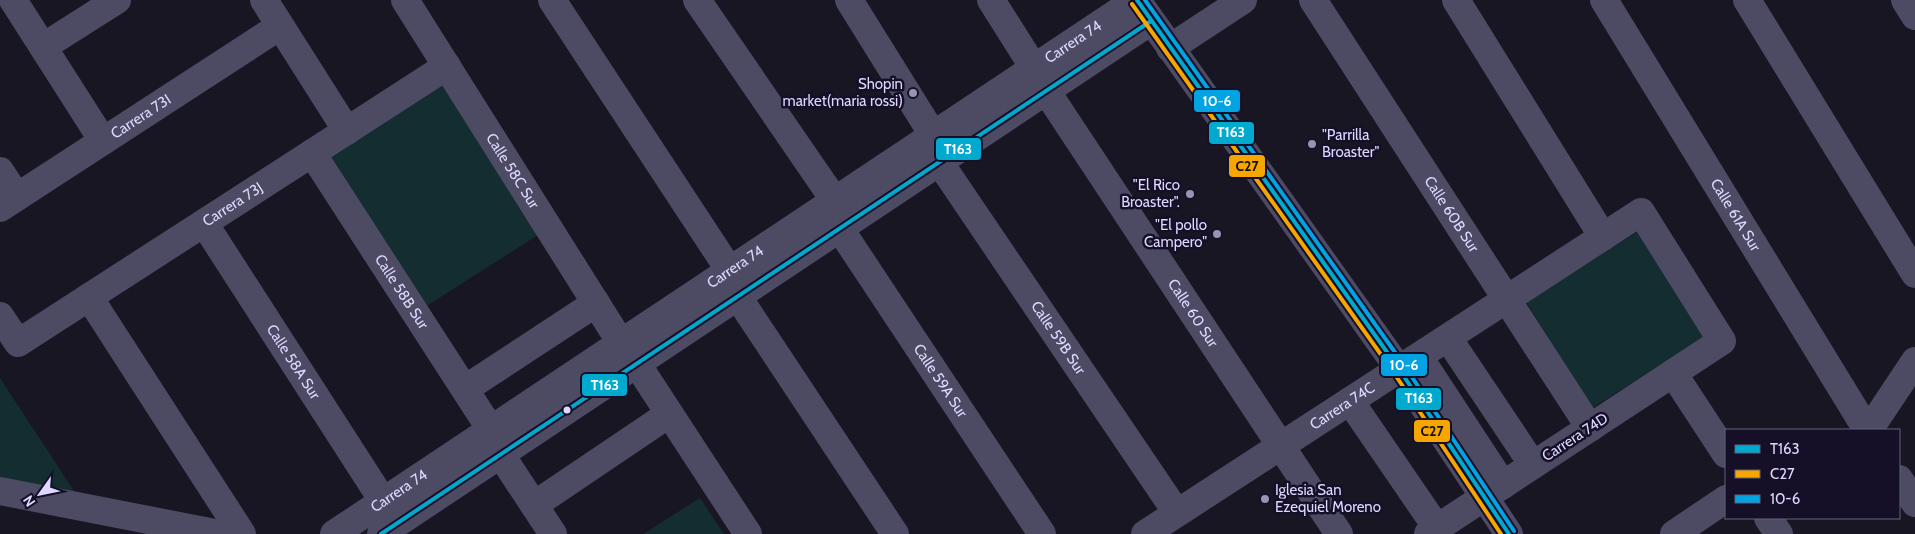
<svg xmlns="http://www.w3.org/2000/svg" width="1915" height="534" font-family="Cabin,sans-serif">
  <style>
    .green { fill: #142d30 }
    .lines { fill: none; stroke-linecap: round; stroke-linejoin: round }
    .minor { stroke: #4d4a63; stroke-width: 28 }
    .bus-1-casing { stroke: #151028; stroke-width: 8 }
    .bus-2-casing { stroke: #151028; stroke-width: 8 }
    .bus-3-casing { stroke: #151028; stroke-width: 8 }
    .bus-1 { stroke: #00a9ce; stroke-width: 4 }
    .bus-2 { stroke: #f7a600; stroke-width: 4 }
    .bus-3 { stroke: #01a3e3; stroke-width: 4 }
    .poi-dot { fill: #9993b2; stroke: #151028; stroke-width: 2 }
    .bus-dot { fill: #ded7ff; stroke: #151028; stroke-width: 2 }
    .labels { text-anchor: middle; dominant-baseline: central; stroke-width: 5; stroke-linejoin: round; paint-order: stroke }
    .street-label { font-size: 15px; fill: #ded7ff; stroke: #151028 }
    .poi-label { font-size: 15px; fill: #ded7ff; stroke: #151028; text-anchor: end }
    .line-badge { stroke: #151028; stroke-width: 2 }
    .badge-label { font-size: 14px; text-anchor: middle; font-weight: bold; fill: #fff }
    .pale-badge-label { font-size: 14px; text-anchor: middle; font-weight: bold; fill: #111 }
  </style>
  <rect width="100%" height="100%" fill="#181622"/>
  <path class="green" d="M 441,82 L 538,235 L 425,307 L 327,155 Z
    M 1639,231 L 1705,337 L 1592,408 L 1526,302 Z
    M 0,378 L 78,497 L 0,478 Z
    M 700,498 L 724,534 L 643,534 Z"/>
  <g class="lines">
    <g class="minor">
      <path d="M 13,0 L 103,141"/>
      <path d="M 264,0 L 347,131"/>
      <path id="s1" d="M 405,0 L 621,343"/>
      <path d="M 552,0 L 730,271"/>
      <path d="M 697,0 L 835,201"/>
      <path d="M 849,0 L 933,135"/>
      <path d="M 991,0 L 1034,68"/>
      <path id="s2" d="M 1313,0 L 1590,428"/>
      <path d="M 1456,0 L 1603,237"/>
      <path id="s3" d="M 1604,0 L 1867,430"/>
      <path d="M 1747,0 L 1915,274"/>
      <path d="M 1905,0 L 1915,16"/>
      <path d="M 1141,6 L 1399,369 L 1509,534"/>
      <path d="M 43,47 L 117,0"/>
      <path d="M 1170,48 L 1243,0"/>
      <path id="s4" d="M 1047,92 L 1339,534"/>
      <path id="s5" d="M 312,153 L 491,430"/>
      <path id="s6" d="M 940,163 L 1177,513"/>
      <path d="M 0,171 L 17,197"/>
      <path id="s7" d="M 0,208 L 280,26"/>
      <path id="s8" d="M 204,223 L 383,501"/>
      <path id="s9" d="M 840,229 L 1042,534"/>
      <path d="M 89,297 L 242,534"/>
      <path d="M 738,297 L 895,534"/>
      <path id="s10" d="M 0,316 L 18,343 L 447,66"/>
      <path d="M 1448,338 L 1533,465"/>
      <path d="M 1419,357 L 1503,485"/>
      <path d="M 637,364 L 748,534"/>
      <path d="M 1673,373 L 1726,454"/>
      <path d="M 465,389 L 596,303"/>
      <path d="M 1350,401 L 1437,528"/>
      <path d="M 1869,430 L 1915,361"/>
      <path d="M 501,455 L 553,534"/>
      <path d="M 1899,479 L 1915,503"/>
      <path d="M 0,491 L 220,534"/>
      <path d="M 534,505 L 669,414"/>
      <path d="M 1768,518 L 1779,534"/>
      <path id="s11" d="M 334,534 L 1136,0"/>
      <path d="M 381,534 L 1151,21"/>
      <path id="s12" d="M 1145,534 L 1641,212 L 1722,341 L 1428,534"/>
      <path d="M 1674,534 L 1726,499"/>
    </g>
    <g class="bus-1-casing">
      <path id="bus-1" d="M 1137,0 L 1399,369 L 1509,534
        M 381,534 L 1151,21"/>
    </g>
    <g class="bus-2-casing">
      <path id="bus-2" d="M 1132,4 L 1394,373 L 1501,534"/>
    </g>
    <g class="bus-3-casing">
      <path id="bus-3" d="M 1145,0 L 1404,365 L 1514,531"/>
    </g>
    <use href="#bus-1" class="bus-1"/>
    <use href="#bus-2" class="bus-2"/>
    <use href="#bus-3" class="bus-3"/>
  </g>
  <g class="poi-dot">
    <circle cx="913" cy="93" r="5"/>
    <circle cx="1312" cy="144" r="5"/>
    <circle cx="1190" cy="194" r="5"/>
    <circle cx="1217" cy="234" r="5"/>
    <circle cx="1265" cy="499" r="5"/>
  </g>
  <circle class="bus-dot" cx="567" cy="410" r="4.5"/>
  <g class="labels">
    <g class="street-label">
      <text stroke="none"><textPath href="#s11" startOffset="888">Carrera 74</textPath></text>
      <text stroke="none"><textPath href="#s7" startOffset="168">Carrera 73I</textPath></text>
      <text stroke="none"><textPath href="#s1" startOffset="202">Calle 58C Sur</textPath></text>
      <text stroke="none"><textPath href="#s10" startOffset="288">Carrera 73J</textPath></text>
      <text stroke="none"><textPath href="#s2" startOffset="255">Calle 60B Sur</textPath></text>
      <text stroke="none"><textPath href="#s3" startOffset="252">Calle 61A Sur</textPath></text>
      <text stroke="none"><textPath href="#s11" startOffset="482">Carrera 74</textPath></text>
      <text stroke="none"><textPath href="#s5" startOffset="165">Calle 58B Sur</textPath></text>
      <text stroke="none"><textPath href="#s4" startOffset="265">Calle 60 Sur</textPath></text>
      <text stroke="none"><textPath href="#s6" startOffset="211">Calle 59B Sur</textPath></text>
      <text stroke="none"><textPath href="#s8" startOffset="165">Calle 58A Sur</textPath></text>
      <text stroke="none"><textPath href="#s9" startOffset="182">Calle 59A Sur</textPath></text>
      <text stroke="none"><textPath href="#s12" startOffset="235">Carrera 74C</textPath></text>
      <text transform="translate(1575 437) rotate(-33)">Carrera 74D</text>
      <text stroke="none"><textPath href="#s11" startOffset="78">Carrera 74</textPath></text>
    </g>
    <g class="poi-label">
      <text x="903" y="84">Shopin<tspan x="903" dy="17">market(maria rossi)</tspan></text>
      <text x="1322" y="135" text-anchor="start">"Parrilla<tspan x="1322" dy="17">Broaster"</tspan></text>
      <text x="1180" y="185">"El Rico<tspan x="1180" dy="17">Broaster".</tspan></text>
      <text x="1207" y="225">"El pollo<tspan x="1207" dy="17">Campero"</tspan></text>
      <text x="1275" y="490" text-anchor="start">Iglesia San<tspan x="1275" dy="17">Ezequiel Moreno</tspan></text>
    </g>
  </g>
  <g class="line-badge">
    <rect x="1193" y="89" width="48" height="24" rx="5" fill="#01a3e3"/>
    <rect x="1208" y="121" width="47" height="24" rx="5" fill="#00a9ce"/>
    <rect x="935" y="137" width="47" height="24" rx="5" fill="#00a9ce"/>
    <rect x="1228" y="154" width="38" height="24" rx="5" fill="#f7a600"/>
    <rect x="1380" y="353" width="48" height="24" rx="5" fill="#01a3e3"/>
    <rect x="581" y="373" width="47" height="24" rx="5" fill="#00a9ce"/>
    <rect x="1395" y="387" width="47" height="24" rx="5" fill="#00a9ce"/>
    <rect x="1413" y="419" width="38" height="24" rx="5" fill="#f7a600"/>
  </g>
  <g class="badge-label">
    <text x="1217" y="106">10-6</text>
    <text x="1231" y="137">T163</text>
    <text x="958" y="154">T163</text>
    <text x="1404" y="370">10-6</text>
    <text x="605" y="390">T163</text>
    <text x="1419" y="403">T163</text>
  </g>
  <g class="pale-badge-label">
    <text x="1247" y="171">C27</text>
    <text x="1432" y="436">C27</text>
  </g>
  <rect x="1725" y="429" width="175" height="90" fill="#151028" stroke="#65607e"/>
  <rect x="1735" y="445" width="25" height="8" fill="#00a9ce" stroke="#65607e"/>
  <text x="1770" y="454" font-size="15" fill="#ded7ff">T163</text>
  <rect x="1735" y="470" width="25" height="8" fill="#f7a600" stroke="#65607e"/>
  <text x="1770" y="479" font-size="15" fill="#ded7ff">C27</text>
  <rect x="1735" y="495" width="25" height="8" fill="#01a3e3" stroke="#65607e"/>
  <text x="1770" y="504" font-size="15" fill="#ded7ff">10-6</text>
  <g transform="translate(40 494) rotate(237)" stroke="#151028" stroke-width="4" paint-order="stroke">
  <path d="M0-4L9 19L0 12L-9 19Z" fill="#ded7ff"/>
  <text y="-8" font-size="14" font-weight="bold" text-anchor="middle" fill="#ded7ff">N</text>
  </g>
</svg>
